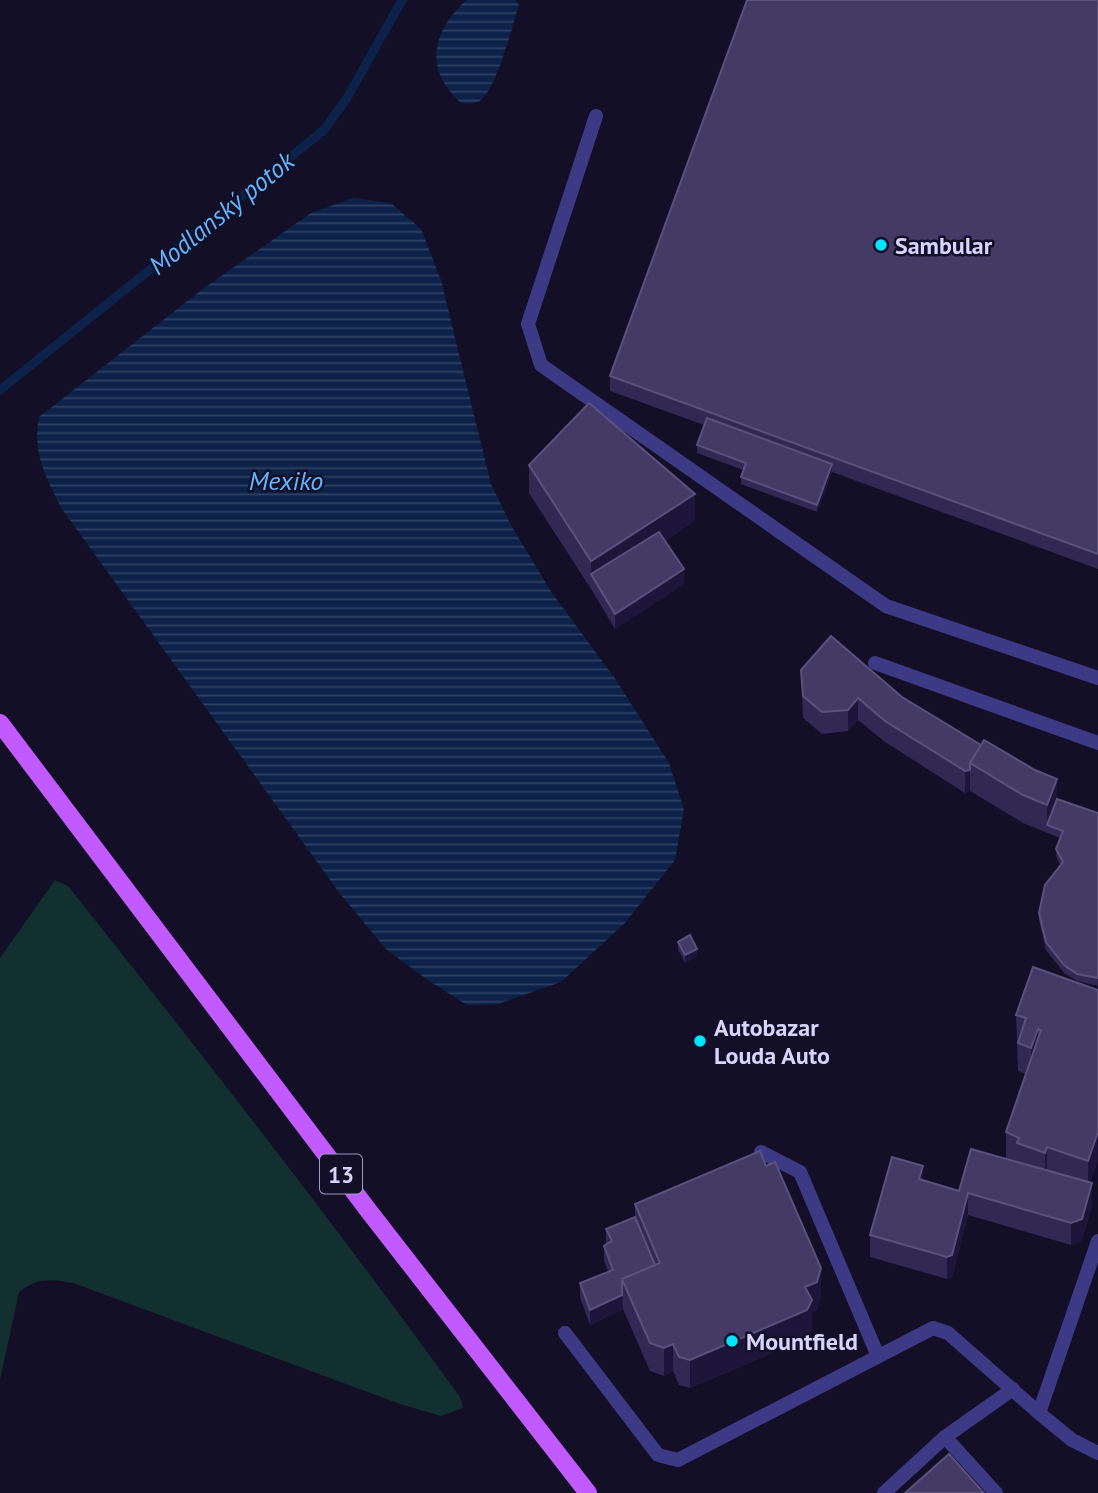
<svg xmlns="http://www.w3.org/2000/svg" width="1098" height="1493" font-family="'PT Sans',sans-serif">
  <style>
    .green { fill: #12302f }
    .water { fill: url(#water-rules) }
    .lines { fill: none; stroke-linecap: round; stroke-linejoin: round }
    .stream { stroke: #0c2248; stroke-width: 9 }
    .service { stroke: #3d3a85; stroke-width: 14 }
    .primary { stroke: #c25bff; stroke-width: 18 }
    .wall { fill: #312854 }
    .shaded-wall { fill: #1d163a }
    .building { fill: #433a66; stroke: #5a527e; stroke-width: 2 }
    .poi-dot { fill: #00e5ff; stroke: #130f26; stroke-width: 2.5 }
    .labels { text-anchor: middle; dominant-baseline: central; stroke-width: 5; stroke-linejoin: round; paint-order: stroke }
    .shield { fill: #130f26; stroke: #9e99be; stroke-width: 2 }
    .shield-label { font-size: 23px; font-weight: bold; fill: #d9d4ff }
    .poi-label { font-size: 24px; font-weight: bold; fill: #d9d4ff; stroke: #130f26; text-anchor: start }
    .water-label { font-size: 26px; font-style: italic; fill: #62b6ff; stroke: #130f26 }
  </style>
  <defs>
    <pattern id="water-rules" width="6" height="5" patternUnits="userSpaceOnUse" patternTransform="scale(1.75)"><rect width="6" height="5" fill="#0c2248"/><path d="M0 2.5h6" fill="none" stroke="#2f4163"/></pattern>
  </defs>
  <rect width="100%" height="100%" fill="#130f26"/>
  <path class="green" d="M 55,880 L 68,886 C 202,1054 334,1223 460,1397 L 463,1408 L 441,1416 L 400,1404 L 76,1284 C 53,1279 38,1277 19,1292 L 0,1380 L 0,958 Z"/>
  <path class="water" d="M 466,0 L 516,0 L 519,5 C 512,26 496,93 478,102 C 473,104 467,103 461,103 C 423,69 432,32 466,0 Z
    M 353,198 L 391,203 L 421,229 L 441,280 L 491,484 L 512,527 L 552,593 L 614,677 L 669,763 L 684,809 L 675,860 L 625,923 L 561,982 L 498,1004 L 467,1005 L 429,981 L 386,949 L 341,895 L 62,509 C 46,478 32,453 39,417 L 204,288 L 311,213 Z"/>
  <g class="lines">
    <path class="stream" d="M 0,390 L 324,130 L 347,98 L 402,0"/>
    <path class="service" d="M 596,116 L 528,324 L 541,365 L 886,606 L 1098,678
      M 875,663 L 1098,743
      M 761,1152 L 800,1172 L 878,1356
      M 1098,1241 L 1039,1413 L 1072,1440 L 1098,1453
      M 565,1333 L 658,1455 L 678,1460 L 933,1328 L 948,1333 L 1039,1413
      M 945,1437 L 996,1493
      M 884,1493 L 945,1437 L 1013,1389"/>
    <path class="primary" d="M 0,723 L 368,1210 L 588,1493"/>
  </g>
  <path class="wall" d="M 1098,0 L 1098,569 L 832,472 L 817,512 L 741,484 L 741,477 L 743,470 L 697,453 L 697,445 L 704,425 L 610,391 L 610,376 Z
    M 529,465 L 695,521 L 665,541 L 684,584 L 615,629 L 591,589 L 529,493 Z
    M 801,670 L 902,697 L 1057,799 L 1098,813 L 1098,986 L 1077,981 L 1064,973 L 1046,950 L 1039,920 L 1039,913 L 1060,865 L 1056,856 L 1056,849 L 1060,838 L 1023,823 L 970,791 L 965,793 L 885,742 L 858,720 L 848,731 L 822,734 L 803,718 Z
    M 678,942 L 697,956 L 685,963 L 678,949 Z
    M 1098,990 L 1098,1160 L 1090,1183 L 1092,1205 L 1082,1240 L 1071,1245 L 968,1215 L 952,1277 L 947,1279 L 870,1257 L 870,1235 L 923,1180 L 959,1191 L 1006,1159 L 1006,1132 L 1026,1074 L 1018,1071 L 1016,1015 Z
    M 635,1204 L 821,1296 L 817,1310 L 812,1312 L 812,1328 L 807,1338 L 690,1388 L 679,1385 L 673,1371 L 664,1376 L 650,1371 L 623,1309 L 590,1325 L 580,1298 L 580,1283 L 608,1272 L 604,1261 L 604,1246 L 606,1245 L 606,1229 L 635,1217 Z"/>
  <path class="shaded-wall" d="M 832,464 L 832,471 L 817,512 L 817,505 Z
    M 695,494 L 695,521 L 597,585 L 591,574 L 591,561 Z
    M 684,569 L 684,584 L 615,629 L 615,614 Z
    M 858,698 L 858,720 L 848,731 L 848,710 Z
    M 970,770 L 970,791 L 965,793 L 965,771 Z
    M 1057,779 L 1057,807 L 1047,825 L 1047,805 Z
    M 697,949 L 697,956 L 685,963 L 685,955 Z
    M 1038,1029 L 1038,1057 L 1031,1076 L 1031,1048 Z
    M 1098,1132 L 1098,1160 L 1088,1189 L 1088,1161 Z
    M 1047,1147 L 1047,1175 L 1045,1180 L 1045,1153 Z
    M 923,1166 L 923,1187 L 919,1179 Z
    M 1092,1183 L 1092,1205 L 1082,1240 L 1071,1245 L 1071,1223 Z
    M 968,1193 L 968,1215 L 952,1277 L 947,1279 L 947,1257 Z
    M 821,1268 L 821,1296 L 817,1310 L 812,1312 L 812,1328 L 807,1338 L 690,1388 L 690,1360 L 805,1287 Z
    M 622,1295 L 623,1309 L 590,1325 L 590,1310 Z
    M 673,1344 L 673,1371 L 664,1376 L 664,1348 Z"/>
  <path class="building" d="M 747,0 L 1098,0 L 1098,554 L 610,376 Z
    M 589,403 L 695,494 L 591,561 L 529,465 Z
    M 707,418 L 832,464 L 817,505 L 741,477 L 746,463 L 697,445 Z
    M 659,532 L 684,569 L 615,614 L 591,574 Z
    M 831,636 L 902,697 L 981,745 L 970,763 L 970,770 L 965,771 L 885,721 L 858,698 L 848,710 L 822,712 L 803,696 L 801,670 Z
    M 984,740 L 1035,770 L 1057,779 L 1047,805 L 1023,795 L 970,763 Z
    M 1057,799 L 1098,813 L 1098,978 L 1077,974 L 1064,965 L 1046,942 L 1039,913 L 1045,885 L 1063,862 L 1056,849 L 1063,831 L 1047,825 Z
    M 690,935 L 697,949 L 685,955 L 678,942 Z
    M 1033,967 L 1098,990 L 1098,1132 L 1088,1161 L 1047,1147 L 1045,1153 L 1017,1143 L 1019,1138 L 1006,1132 L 1041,1030 L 1038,1029 L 1031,1048 L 1018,1043 L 1026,1018 L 1016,1015 Z
    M 971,1149 L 1092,1183 L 1082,1219 L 1071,1223 L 968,1193 L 952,1255 L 947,1257 L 870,1235 L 892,1157 L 923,1166 L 919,1179 L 959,1191 Z
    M 760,1151 L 766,1166 L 775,1162 L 821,1268 L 817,1282 L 805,1287 L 812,1300 L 807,1310 L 690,1360 L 679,1357 L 673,1344 L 664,1348 L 650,1343 L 622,1279 L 660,1263 L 635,1204 Z
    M 635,1217 L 655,1265 L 622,1279 L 622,1295 L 590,1310 L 580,1283 L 613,1270 L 604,1246 L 612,1241 L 606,1229 Z
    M 949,1454 L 984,1493 L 905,1493 Z"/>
  <g class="poi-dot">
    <circle cx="881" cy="245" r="7"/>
    <circle cx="700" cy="1041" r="7"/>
    <circle cx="732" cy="1341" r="7"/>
  </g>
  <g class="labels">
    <rect class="shield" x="320" y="1154.5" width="42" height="39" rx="5"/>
    <g class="shield-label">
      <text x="341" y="1174">13</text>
    </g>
    <g class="poi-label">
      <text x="895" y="245">Sambular</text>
      <text x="714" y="1027">Autobazar<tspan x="714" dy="28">Louda Auto</tspan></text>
      <text x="746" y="1341">Mountfield</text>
    </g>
    <g class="water-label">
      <text transform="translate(221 213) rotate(-39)">Modlanský potok</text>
      <text x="286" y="480">Mexiko</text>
    </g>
  </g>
</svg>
